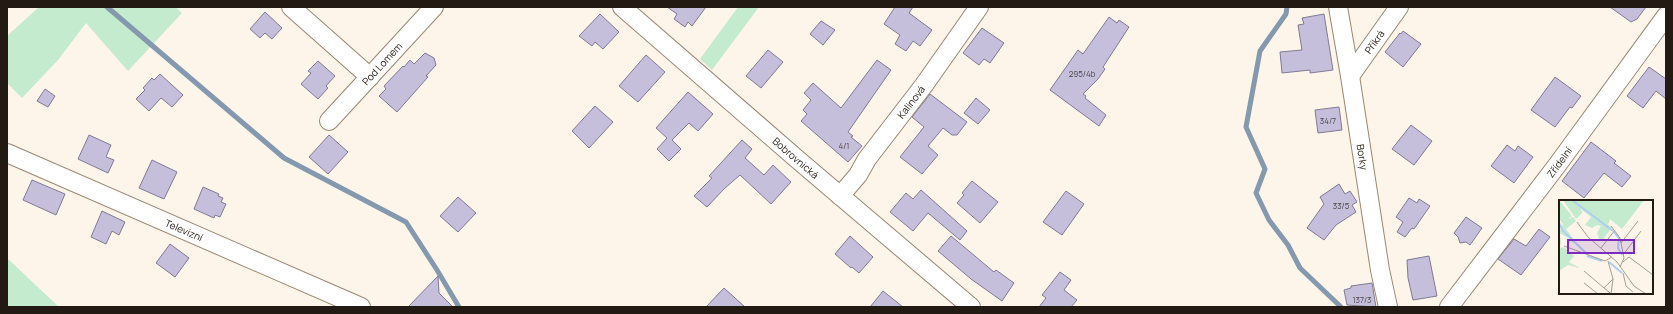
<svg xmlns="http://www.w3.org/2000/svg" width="1673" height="314" font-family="Manrope,sans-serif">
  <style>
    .green { fill: #c4ebce }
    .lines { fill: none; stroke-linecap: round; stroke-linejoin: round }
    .stream { stroke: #8498ae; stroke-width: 5 }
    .building { fill: #c5bfdb; stroke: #807a94 }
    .minor-casing { stroke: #9b8771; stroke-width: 20 }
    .minor { stroke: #fff; stroke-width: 18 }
    .labels { text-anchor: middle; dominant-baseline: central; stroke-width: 3; stroke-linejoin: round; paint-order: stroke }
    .number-label { font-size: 8px; fill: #4c4445 }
    .street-label { font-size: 10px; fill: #231b13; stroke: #fff }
    .inset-river { fill: none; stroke: #adcdf1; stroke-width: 2 }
    .inset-road { fill: none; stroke: #a69d94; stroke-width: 1 }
    .view { fill: #7b2cbf; fill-opacity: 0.15; stroke: #7b2cbf; stroke-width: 2 }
    .inset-edge { fill: none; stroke: #231b13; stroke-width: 2 }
  </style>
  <rect width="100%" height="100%" fill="#fdf4ea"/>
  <path class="green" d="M 39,7 L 176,7 L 182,13 L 128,71 L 86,23 L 58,60 L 22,98 L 7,83 L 7,36 Z
    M 738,7 L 759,7 L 712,70 L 700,59 Z
    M 7,258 L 59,307 L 7,307 Z"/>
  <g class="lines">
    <path class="stream" d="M 107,7 L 284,158 L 406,222 L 437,270 L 459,307
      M 1287,7 L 1286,14 L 1260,51 L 1246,127 L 1265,169 L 1256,193 L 1269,220 L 1288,245 L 1300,268 L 1341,307"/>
  </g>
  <path class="building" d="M 667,7 L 706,7 L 692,26 L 688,22 L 685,27 L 674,19 L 677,14 Z
    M 895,7 L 913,7 L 909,13 L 932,30 L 920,46 L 913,41 L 906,51 L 895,44 L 900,35 L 884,24 Z
    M 1610,7 L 1646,7 L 1637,19 L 1631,22 Z
    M 265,12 L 282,28 L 272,39 L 265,33 L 260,38 L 250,29 Z
    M 600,14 L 619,32 L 603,49 L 595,42 L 592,46 L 579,36 Z
    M 1324,14 L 1333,70 L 1310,73 L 1310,70 L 1282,73 L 1280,52 L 1302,50 L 1298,25 L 1304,24 L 1302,18 Z
    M 1109,17 L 1117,23 L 1119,20 L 1129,27 L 1103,67 L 1105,69 L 1098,79 L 1083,94 L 1086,96 L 1085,98 L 1106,115 L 1099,126 L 1050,90 L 1078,50 L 1083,54 Z
    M 821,21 L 835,30 L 823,45 L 810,34 Z
    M 982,28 L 1004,43 L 990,63 L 984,59 L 979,65 L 963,53 Z
    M 1403,31 L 1421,44 L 1403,67 L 1385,52 L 1400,33 L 1401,34 Z
    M 768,50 L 783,62 L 761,88 L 746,76 Z
    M 425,53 L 434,58 L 436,65 L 426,76 L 428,77 L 397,112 L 379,96 L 386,89 L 384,86 L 403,66 L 404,67 L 410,60 L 414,64 Z
    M 646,55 L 665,72 L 638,102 L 619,86 Z
    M 877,60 L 891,70 L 848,132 L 853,136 L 851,137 L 862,146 L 848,162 L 801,121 L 807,114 L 803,110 L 811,100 L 804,93 L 813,83 L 841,108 Z
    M 318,61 L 335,76 L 326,86 L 328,88 L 318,99 L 301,84 L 311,73 L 308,71 Z
    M 1649,67 L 1666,79 L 1666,99 L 1656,91 L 1643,108 L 1627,96 Z
    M 160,74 L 183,95 L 172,107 L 161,98 L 149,111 L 136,99 L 145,90 L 143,88 L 152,78 L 154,80 Z
    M 1555,77 L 1581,96 L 1572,108 L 1570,107 L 1555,127 L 1531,110 Z
    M 45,89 L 55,96 L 48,107 L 37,101 Z
    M 688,92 L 713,114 L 698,131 L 689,123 L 672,140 L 681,149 L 669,161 L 657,149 L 667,138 L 656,128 Z
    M 930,94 L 967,122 L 957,135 L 952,135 L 943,128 L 928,146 L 938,155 L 922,174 L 900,157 L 924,127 L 912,117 Z
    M 976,98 L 990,110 L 978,124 L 964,113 Z
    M 595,106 L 613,122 L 589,148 L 572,131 Z
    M 1339,107 L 1342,130 L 1318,133 L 1315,110 Z
    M 1411,125 L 1432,141 L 1414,165 L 1392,149 Z
    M 89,135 L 111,145 L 106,157 L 114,160 L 108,173 L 78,159 Z
    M 329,135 L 348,152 L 328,174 L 309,157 Z
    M 742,140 L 752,149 L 745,158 L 764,175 L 773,165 L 791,182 L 771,204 L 740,175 L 724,189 L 707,207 L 694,196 L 712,178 L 709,176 Z
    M 1591,142 L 1616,161 L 1614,163 L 1631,176 L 1622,187 L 1604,173 L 1584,198 L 1562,181 Z
    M 1507,145 L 1515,151 L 1518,146 L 1533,157 L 1514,183 L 1491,166 Z
    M 152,160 L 177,172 L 164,199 L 139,188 Z
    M 32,180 L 65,194 L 56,215 L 23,200 Z
    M 972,181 L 998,202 L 980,223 L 957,203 L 964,195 L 962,193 Z
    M 1339,184 L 1345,194 L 1350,191 L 1357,202 L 1352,205 L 1356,212 L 1336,225 L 1324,240 L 1307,228 L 1324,204 L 1320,197 Z
    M 203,187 L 219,194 L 218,196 L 223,198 L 221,202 L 226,204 L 220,217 L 215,215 L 214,218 L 194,209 Z
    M 921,190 L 967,231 L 960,240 L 928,213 L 913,231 L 890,212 L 906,193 L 913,199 Z
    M 1066,191 L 1084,204 L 1062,235 L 1043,222 Z
    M 458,197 L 476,213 L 458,232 L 440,216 Z
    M 1409,198 L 1417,203 L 1419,199 L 1430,206 L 1414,229 L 1412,228 L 1405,237 L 1397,232 L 1403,222 L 1396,217 Z
    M 102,211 L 125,222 L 119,235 L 112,231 L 106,244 L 91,237 Z
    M 1466,217 L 1482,228 L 1470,245 L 1466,242 L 1460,243 L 1458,237 L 1454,233 Z
    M 1539,229 L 1550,237 L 1521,275 L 1498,259 L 1514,239 L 1526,246 Z
    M 850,236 L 873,257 L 859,273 L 852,267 L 851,268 L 835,254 Z
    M 951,236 L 994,272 L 996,270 L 1014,283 L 1002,301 L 971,279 L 938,251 Z
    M 170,244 L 189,258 L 175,277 L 156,263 Z
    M 1429,256 L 1437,296 L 1413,300 L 1408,278 L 1407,260 Z
    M 1060,272 L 1071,280 L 1064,290 L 1077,300 L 1071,307 L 1039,307 L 1046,298 L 1042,295 Z
    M 438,276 L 439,293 L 453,307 L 408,307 Z
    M 1372,283 L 1376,307 L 1347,305 L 1344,290 L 1351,288 L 1351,286 Z
    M 724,288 L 745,307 L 706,307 Z
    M 883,291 L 903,307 L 870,307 Z"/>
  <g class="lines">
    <g class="minor-casing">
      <g id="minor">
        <path d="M 291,7 L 370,77"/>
        <path id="s1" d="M 622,7 L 797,159 L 971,307"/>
        <path id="s2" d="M 1338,7 L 1350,76 L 1380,270 L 1388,307"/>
        <path id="s3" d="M 1350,76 L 1399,7"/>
        <path id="s4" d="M 329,121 L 434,7"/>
        <path id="s5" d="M 7,153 L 361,307"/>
        <path id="s6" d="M 840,196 L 858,175 L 867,159 L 924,85 L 979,7"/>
        <path id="s7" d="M 1449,307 L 1558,164 L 1666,16"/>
      </g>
    </g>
    <use href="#minor" class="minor"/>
  </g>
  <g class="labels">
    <g class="number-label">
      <text x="1082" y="73">295/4b</text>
      <text x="1328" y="120">34/7</text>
      <text x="844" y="145">4/1</text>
      <text x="1341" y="205">33/5</text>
      <text x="1362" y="299">137/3</text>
    </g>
    <g class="street-label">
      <text stroke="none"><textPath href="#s3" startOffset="42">Příkrá</textPath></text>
      <text stroke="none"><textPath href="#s4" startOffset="78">Pod Lomem</textPath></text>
      <text stroke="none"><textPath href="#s6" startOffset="118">Kalinová</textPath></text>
      <text stroke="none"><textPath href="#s2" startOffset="152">Borky</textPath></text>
      <text stroke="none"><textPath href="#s1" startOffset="230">Bobrovnická</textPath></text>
      <text stroke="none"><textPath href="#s7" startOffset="182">Zřídelní</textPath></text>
      <text stroke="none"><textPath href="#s5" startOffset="193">Televizní</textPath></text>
    </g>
  </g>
  <g transform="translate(1559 200)">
    <rect width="94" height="94" fill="#fdf4ea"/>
    <path d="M 0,0 L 13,16 L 9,19 L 14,17 L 17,21 L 7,29 L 16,41 L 14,43 L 12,41 L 10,44 L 10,38 L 0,33 L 4,24 L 0,19 ZM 4,0 L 85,0 L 63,29 L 51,19 L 49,25 L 53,27 L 43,41 L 40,39 L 37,43 L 40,38 L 38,33 L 42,26 L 38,25 L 33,28 L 26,25 L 32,17 L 22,9 L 23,13 L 17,19 ZM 0,35 L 2,40 L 1,48 L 5,47 L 15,56 L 10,62 L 21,68 L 9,65 L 0,71 Z" fill="#c4ebce"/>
    <path class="inset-river" d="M 13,0 L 54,31M 0,23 L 4,31 L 27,53M 55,32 L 60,38 L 59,48 L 63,55M 28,56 L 43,61M 50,62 L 63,73"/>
    <path class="inset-road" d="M 18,22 L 29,37 L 58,62 L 75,86 L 87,94M 52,26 L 61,38 L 65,58 L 61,67M 62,43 L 79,21M 5,46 L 46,61 L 53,57M 42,48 L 56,30M 64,55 L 82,31M 49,61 L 54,79 L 52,94M 64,62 L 70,57 L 94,75M 25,71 L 51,93M 64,73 L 67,86 L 74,92M 25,83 L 39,94M 45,88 L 54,79"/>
    <path class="view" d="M 9,40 L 75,40 L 75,53 L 9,53 Z"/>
    <rect width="94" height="94" class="inset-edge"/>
  </g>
  <rect width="1673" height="314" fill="none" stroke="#231b13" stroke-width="16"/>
</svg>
